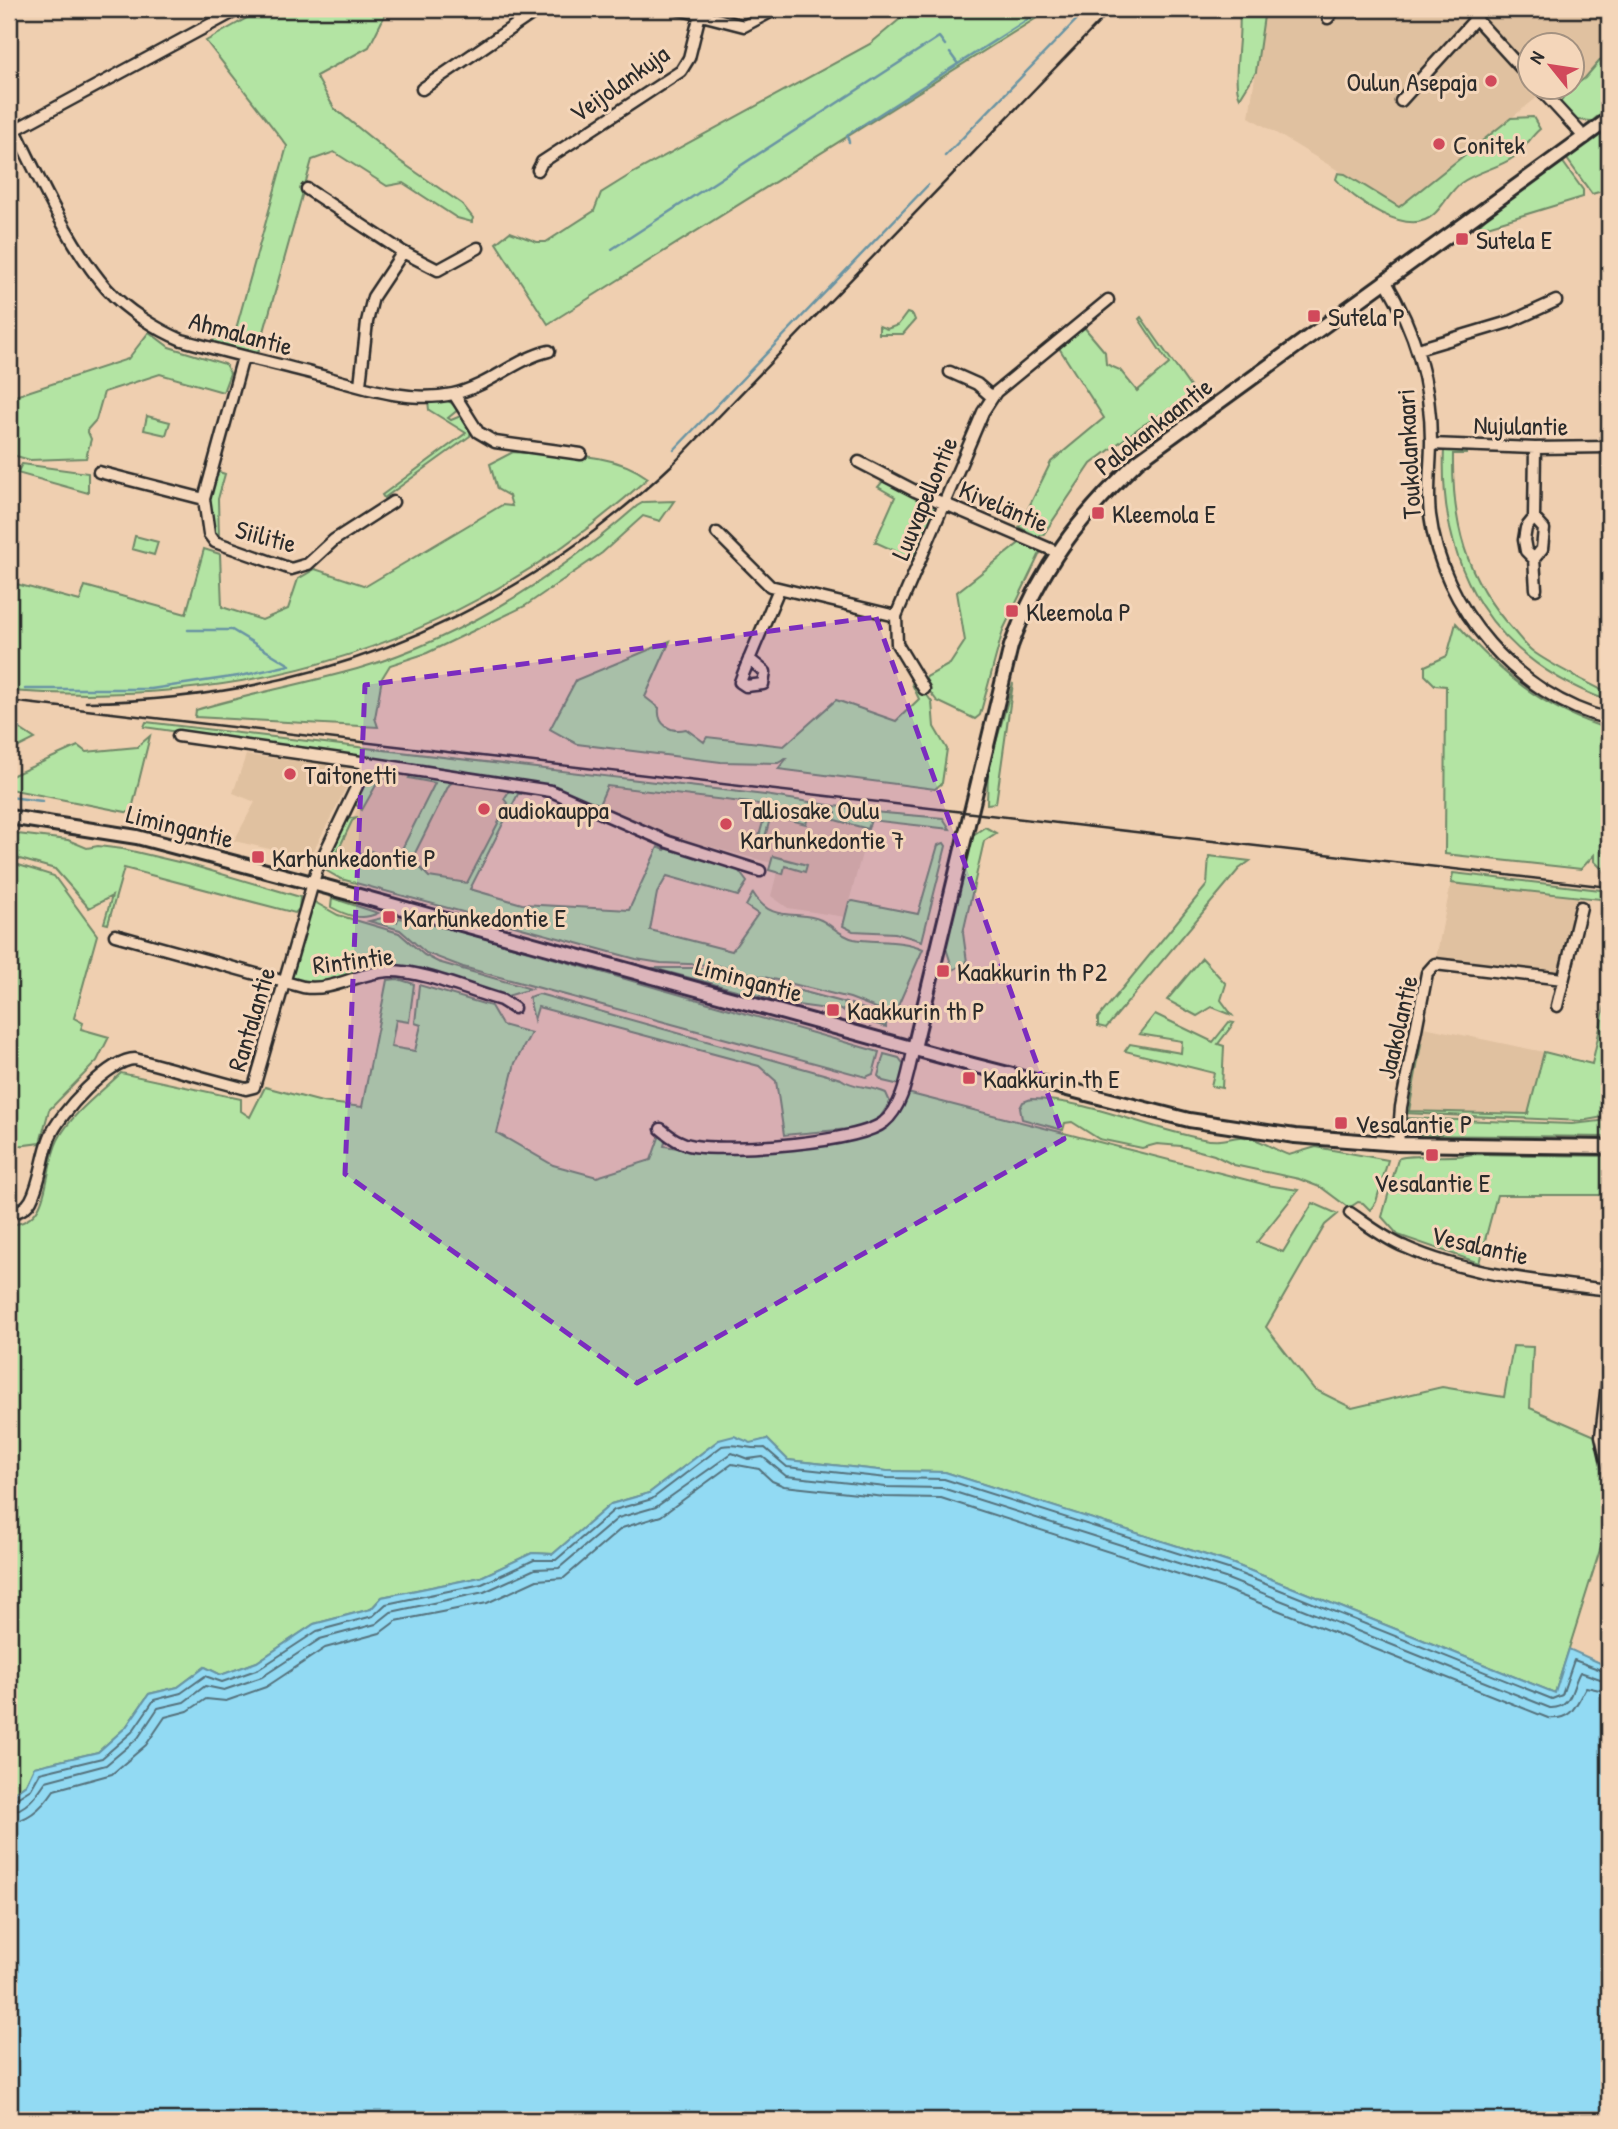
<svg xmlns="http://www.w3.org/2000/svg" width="1618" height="2129" font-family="'Patrick Hand',sans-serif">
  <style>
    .built { fill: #e0c1a0 }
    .green { fill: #b3e4a3; stroke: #6f8867; stroke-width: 2 }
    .water { fill: #92daf3; stroke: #6994a3; stroke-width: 2 }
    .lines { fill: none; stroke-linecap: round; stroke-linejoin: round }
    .shore { stroke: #54717b; stroke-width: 2 }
    .stream { stroke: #6994a3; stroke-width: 2.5 }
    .minor-casing { stroke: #2b2b2b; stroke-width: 15 }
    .major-casing { stroke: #2b2b2b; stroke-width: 18 }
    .minor { stroke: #f4d6ba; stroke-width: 10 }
    .major { stroke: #f4d6ba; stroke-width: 12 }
    .rail { stroke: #2b2b2b; stroke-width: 2.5 }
    .marked { fill: #7b2cbf; fill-opacity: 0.2; stroke: #7b2cbf; stroke-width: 5; stroke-dasharray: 14 9; stroke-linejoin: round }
    .poi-dot { fill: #d1495b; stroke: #f4d6ba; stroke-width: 2.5 }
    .labels { text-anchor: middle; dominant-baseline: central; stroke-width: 6; stroke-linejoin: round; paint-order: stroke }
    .poi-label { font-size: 26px; fill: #2b2b2b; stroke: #f4d6ba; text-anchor: start }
    .street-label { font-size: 26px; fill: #2b2b2b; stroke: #f4d6ba }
  </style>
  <rect width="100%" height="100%" fill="#efcfb0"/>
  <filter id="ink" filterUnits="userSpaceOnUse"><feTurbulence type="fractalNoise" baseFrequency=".0143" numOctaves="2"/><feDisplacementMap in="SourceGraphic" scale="14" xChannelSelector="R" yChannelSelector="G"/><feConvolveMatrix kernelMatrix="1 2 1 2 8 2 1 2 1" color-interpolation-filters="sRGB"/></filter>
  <g filter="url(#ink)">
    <path class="built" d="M 1265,9 L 1609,9 L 1609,50 L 1585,78 L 1572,87 L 1572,46 L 1530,46 L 1530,88 L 1549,88 L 1399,207 L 1249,117 Z
      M 246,755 L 344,766 L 352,776 L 310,858 L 234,841 L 255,802 L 233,793 Z
      M 377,771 L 518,794 L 462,903 L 330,864 Z
      M 607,786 L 872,816 L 845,917 L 788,908 L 771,896 L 779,865 L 678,838 L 600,804 Z
      M 1451,883 L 1579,897 L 1562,972 L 1436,958 Z
      M 1424,1027 L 1544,1052 L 1528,1114 L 1409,1111 Z"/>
    <path class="green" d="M 263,9 L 388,9 L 369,47 L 316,76 L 334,108 L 397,159 L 462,204 L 473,218 L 472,222 L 457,218 L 403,183 L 387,186 L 334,152 L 312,160 L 258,353 L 216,344 L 213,341 L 219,332 L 234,336 L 287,146 L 206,41 Z
      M 912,9 L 1051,9 L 548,324 L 496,243 L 510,232 L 537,242 L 546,242 L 594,211 L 601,193 L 633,173 L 870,44 Z
      M 1239,9 L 1265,9 L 1256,72 L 1240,98 C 1231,81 1243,34 1239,9 Z
      M 1609,50 L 1609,107 L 1592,121 L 1577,120 L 1560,103 L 1566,92 L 1585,78 Z
      M 1533,117 L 1540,129 C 1530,137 1525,149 1514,157 C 1499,168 1477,171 1461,183 C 1449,192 1444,206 1433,215 C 1408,238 1352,199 1336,179 L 1338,173 L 1345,174 L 1399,207 L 1511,118 Z
      M 1609,125 L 1609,189 L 1592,194 L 1567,159 Z
      M 1562,161 L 1583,190 L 1583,197 L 1481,228 L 1478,226 L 1490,213 Z
      M 907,313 L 913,315 L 915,320 L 903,334 L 879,334 L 879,326 L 887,329 L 898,325 Z
      M 1141,317 L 1195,394 L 1140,427 L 1091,464 L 1043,535 L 1037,536 L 1019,527 L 1051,462 L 1104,418 L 1059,348 L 1084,327 L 1105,352 L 1106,364 L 1120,370 L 1137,391 L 1169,364 L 1139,319 Z
      M 149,332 L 169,347 L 225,364 L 230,373 L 223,392 L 160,374 L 104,392 L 96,420 L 87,430 L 91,439 L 86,458 L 30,460 L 9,454 L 9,398 L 128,359 Z
      M 446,399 L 459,409 L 448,418 L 451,420 L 463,415 L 471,430 L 470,436 L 384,498 L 382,495 L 466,433 L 429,410 L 428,401 Z
      M 147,416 L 170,422 L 166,435 L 144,430 Z
      M 1444,449 L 1467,451 L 1467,454 L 1453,454 C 1452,523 1465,578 1513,630 C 1520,638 1526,647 1535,653 C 1555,667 1579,678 1600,689 L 1609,691 L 1609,701 C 1493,660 1439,570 1444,449 Z
      M 513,452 C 558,456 611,450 648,478 C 463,645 255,709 9,691 L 9,582 L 80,601 L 85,586 L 186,614 L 204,549 L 220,554 L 222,607 L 262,620 L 288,609 L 298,579 L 315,569 L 366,586 L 502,505 L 512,506 L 509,496 L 497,489 L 490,464 Z
      M 22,464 L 88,473 L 88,493 L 17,473 Z
      M 216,471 L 225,474 L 218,499 L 219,538 L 253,549 L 251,552 C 242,549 227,547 220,541 C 201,525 211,490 216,471 Z
      M 883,481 L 935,507 L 917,561 L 875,542 L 895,497 L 878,487 Z
      M 674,501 L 660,521 L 643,516 L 602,553 L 525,606 L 427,653 L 390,665 L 382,678 L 375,718 L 378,727 L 195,717 L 196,710 C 249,694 304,684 357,669 C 462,638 556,577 637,506 L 644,502 Z
      M 135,536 L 158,542 L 154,555 L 132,549 Z
      M 1022,541 L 1041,551 L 1003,630 L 980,715 L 975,719 L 937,701 L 921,680 L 950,664 L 965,641 L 957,592 Z
      M 1456,623 C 1501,674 1543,709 1609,729 L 1609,853 L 1604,871 L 1594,861 L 1594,855 L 1581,869 L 1445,854 L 1446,686 L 1435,685 L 1425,675 L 1425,666 L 1447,656 Z
      M 670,641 L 645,697 L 659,708 C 657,725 671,733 686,729 L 704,742 L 707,737 L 784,746 L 836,700 L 896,721 L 919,699 L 912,684 L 917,682 L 932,702 L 934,727 L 947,749 L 942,783 L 935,789 L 778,769 L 787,758 L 778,763 L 721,762 L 577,744 L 550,729 L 576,680 Z
      M 1013,683 L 996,803 L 987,804 L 988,770 Z
      M 146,722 L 765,795 L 873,812 L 943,818 L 950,829 L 871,820 L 868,829 L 835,820 L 836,812 L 821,810 L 818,815 L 809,814 L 806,824 L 771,815 L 765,837 L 759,836 L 768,805 L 607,786 L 598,807 L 551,788 L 525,782 L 144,727 Z
      M 20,729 L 35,739 L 9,752 L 9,733 Z
      M 150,736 L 131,813 L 9,789 L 9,777 L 78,746 L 86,752 L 137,747 Z
      M 376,768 L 394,770 L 396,777 L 379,780 L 362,810 L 354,803 L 369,774 Z
      M 413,773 L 454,781 L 449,785 L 412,859 L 429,877 L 467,883 L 508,804 L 504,799 L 511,788 L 520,790 L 521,794 L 518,794 L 470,889 L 522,904 L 629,910 L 658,847 L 665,850 L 668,847 L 735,866 L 747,882 L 738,896 L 667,876 L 657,893 L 650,930 L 732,951 L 758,914 L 746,906 L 753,893 C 772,925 798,909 821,920 C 833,926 840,936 854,939 C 876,943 902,939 923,949 L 894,1015 L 850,998 L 715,965 L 661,963 L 636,959 L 341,879 L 325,870 L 327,856 L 346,819 L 358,817 L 352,821 L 334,859 L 354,862 L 360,853 L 367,856 L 371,851 L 395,863 L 435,783 L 409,778 Z
      M 985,827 L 996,833 L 984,841 L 963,933 L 967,962 L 953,970 L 945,945 L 973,835 Z
      M 9,833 L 68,840 L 87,848 L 98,846 L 123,849 L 191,865 L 300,897 L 299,909 L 295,913 L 124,868 L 108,924 L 104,923 L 112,896 L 89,908 L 55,869 L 9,856 Z
      M 944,843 L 946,846 L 922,941 L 895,933 L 853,931 L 843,926 L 849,902 L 853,901 L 918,914 L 938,845 Z
      M 773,856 L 807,865 L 805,872 L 785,866 L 783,874 L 769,870 Z
      M 1209,856 L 1250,861 L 1239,869 L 1106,1028 L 1098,1026 L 1098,1018 L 1207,885 Z
      M 9,862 L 54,876 L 97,935 L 74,1018 L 83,1023 L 81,1029 L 109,1037 L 97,1061 L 49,1110 L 40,1143 L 9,1147 Z
      M 1453,873 L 1609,891 L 1609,900 L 1451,883 Z
      M 332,898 L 378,913 C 362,921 347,916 331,907 Z
      M 311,900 L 338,915 L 399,933 L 424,955 L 438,962 L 531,989 L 504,997 L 400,969 L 328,984 L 312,985 L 293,981 L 291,973 Z
      M 382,918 L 397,922 L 398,918 L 424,921 L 879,1052 L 873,1074 L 866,1077 L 463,967 L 426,953 L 400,930 L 369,921 Z
      M 1202,958 L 1226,984 L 1221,1000 L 1232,1015 L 1212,1007 L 1197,1016 L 1167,1000 Z
      M 652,968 L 714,968 L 846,1003 L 843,1011 L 829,1006 L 827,1009 L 790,1004 Z
      M 398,979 L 414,984 L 409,1022 L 396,1020 L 391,1047 L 415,1051 L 421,1025 L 415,1023 L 419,985 L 491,1006 L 502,1025 L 531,1033 L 515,1063 L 497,1133 L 553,1165 L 597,1177 L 651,1160 L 661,1132 L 666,1138 L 664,1146 L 690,1150 L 858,1138 C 887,1128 892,1118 907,1093 L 1267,1185 L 1298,1190 L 1257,1242 L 1283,1252 L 1313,1203 L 1338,1214 L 1325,1225 L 1266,1327 L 1314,1389 L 1352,1408 L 1442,1387 L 1504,1397 L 1513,1346 L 1533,1347 L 1530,1408 L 1595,1436 L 1609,1491 L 1609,1521 L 1555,1693 L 1231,1563 L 945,1472 L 887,1471 L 788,1460 L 767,1439 L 751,1444 L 719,1440 L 649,1493 L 611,1504 L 553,1554 L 532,1553 L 481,1577 L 382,1597 L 371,1609 L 314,1624 L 257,1662 L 221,1675 L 205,1667 L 178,1687 L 149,1694 L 126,1727 L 98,1752 L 34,1767 L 26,1784 L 9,1796 L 9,1225 C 54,1222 42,1171 58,1140 C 71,1114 100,1093 121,1073 L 241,1099 L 241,1111 L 250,1117 L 265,1087 L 322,1102 L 362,1107 L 387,980 Z
      M 1609,987 L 1609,1116 L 1581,1121 L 1404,1113 L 1416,1047 L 1421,1044 L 1409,1111 L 1528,1114 L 1544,1052 L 1592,1064 Z
      M 539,994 L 841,1079 C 853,1088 871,1086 886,1093 L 890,1102 L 877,1122 L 859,1128 L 784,1135 L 776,1081 L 759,1066 L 538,1007 L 534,1020 L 529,997 Z
      M 851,1004 L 886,1018 L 886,1027 L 849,1016 Z
      M 1155,1014 L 1213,1042 L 1229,1022 L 1234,1023 L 1218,1044 L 1224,1046 L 1222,1088 L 1211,1086 L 1214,1073 L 1125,1051 L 1130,1044 L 1181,1053 L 1182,1041 L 1139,1034 Z
      M 884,1054 L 899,1058 L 905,1066 L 900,1085 L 883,1081 L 878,1076 Z
      M 1031,1099 C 1090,1100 1145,1128 1203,1139 C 1219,1142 1225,1139 1239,1137 C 1256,1135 1273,1150 1289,1155 L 1316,1147 L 1388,1160 L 1376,1202 L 1370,1210 L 1363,1203 L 1358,1202 L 1349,1208 L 1322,1188 L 1299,1179 L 1234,1165 L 1214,1155 L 1181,1146 L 1157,1144 L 1142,1148 L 1099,1139 L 1072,1122 L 1065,1123 L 1063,1130 L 1022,1119 L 1020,1108 L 1023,1102 Z
      M 1404,1118 L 1572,1124 L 1609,1120 L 1609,1137 L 1415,1135 L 1403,1129 Z
      M 1472,1154 L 1609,1156 L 1609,1198 L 1600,1195 L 1497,1195 L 1479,1263 L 1398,1235 L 1382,1217 L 1398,1159 C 1408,1153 1452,1159 1472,1154 Z"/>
    <path class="water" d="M 734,1436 L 751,1443 L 767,1439 L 788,1460 L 887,1471 L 945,1472 L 1231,1563 L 1555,1693 L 1569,1649 L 1609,1667 L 1609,2120 L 9,2120 L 9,1796 L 26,1784 L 34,1767 L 98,1752 L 126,1727 L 149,1694 L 178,1687 L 205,1667 L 221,1675 L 257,1662 L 314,1624 L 371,1609 L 382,1597 L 481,1577 L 532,1553 L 553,1554 L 611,1504 L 649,1493 L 719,1440 Z"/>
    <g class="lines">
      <path class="shore" d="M 9,1803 L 31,1789 L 40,1773 L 102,1758 L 132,1732 L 154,1700 L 181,1693 L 205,1676 L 222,1682 L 259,1669 L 317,1631 L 373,1616 L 386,1604 L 482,1584 L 534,1560 L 556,1560 L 614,1510 L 652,1499 L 722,1446 C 738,1443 748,1450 765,1448 L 787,1467 L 887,1478 L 944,1479 L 1228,1569 L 1552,1699 L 1562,1695 L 1574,1660 L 1609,1673
        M 9,1812 C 27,1810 37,1794 46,1781 L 106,1765 L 138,1738 L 158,1708 L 184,1702 L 205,1686 L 224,1690 L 262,1677 L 320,1639 L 376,1624 L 391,1612 L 484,1592 L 535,1569 L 559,1568 L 618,1518 L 656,1507 L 732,1453 L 748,1459 L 763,1457 L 786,1476 L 886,1487 L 942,1488 L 1225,1578 L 1550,1708 C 1573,1709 1571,1687 1580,1672 L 1609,1682
        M 9,1822 C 29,1821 44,1805 54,1790 L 112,1774 L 146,1745 L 165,1717 L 188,1711 L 206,1699 L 226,1701 L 266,1687 L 325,1648 L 380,1633 L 396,1621 L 487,1603 L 537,1580 L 564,1578 L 622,1528 L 661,1516 L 732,1464 L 759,1469 L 772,1481 L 784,1486 L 885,1497 L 941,1498 L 1222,1588 L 1548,1718 C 1573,1721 1576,1704 1586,1687 L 1609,1692"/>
      <path class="stream" d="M 950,53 L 958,64
        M 849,142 L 847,135 L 1044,9
        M 945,156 L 1087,9
        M 612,249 L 939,37 L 945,45
        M 674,450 L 928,185
        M 25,689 L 151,689 L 245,675 L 290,665 L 232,630 L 188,630
        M 9,731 L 19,728
        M 9,797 L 42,801"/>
      <g class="minor-casing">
        <path id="minor" d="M 678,9 L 744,26 L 776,9
          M 1467,9 L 1530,78
          M 1328,18 L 1335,9
          M 1539,88 L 1585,138
          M 422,89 L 539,9
          M 1401,101 L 1476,18 L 1481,9
          M 9,117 C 34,169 69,246 107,289 C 126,310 156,329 182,340 C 225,352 268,362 311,373 C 356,385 406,404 453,394 C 488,387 515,359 549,351
          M 9,133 L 239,9
          M 538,170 L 542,162 L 681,71 L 689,58 L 700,14
          M 307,189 L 403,252
          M 1385,280 C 1415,331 1431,382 1431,441 C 1431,466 1427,490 1430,515 C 1441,607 1518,697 1609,719
          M 1418,349 L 1512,321 L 1556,301
          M 243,357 L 204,499 L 209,534 L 215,542 L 291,569 L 308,564 L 334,540 L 393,502
          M 950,372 L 977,384 L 992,397
          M 360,385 L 367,322 L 373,297 L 403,252 L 438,270 L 478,248
          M 454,394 L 478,432 L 495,442 L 581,454
          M 1431,444 L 1535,448 L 1609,447
          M 859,462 L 915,491 L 1057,552
          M 99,472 L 204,499
          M 1534,518 L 1544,529 L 1542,549 L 1534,559 L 1526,551 L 1524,540 L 1526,528 L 1534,518 L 1535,448
          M 717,533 L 770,586 L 896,616
          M 1534,559 L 1536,589
          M 749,659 L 765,672 L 763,684 L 746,686 L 740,682 C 752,651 766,620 779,589
          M 924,689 L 897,644 L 896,616 L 983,412 L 996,392 L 1108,300
          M 178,736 L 368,763
          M 115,935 L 303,987 C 334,992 358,972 389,971 C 421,970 469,991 501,1000 L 514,1008
          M 1557,1006 L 1581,907
          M 661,1129 C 672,1138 680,1144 694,1146 C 728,1152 859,1143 884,1122 C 904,1106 908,1071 914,1048
          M 1398,1144 L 1401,1107 L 1427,973 L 1435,964 L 1563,979
          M 9,1213 C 18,1212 26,1209 31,1200 C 41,1182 42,1157 50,1137 C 59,1114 109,1059 135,1059 L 246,1089 L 254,1087 L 317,869 L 368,763 L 551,791 L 668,842 L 760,871
          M 1350,1213 C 1368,1225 1385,1239 1405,1247 C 1467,1275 1542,1282 1609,1290
          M 1609,1366 L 1601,1436 L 1609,1471"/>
      </g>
      <g class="major-casing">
        <path id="major" d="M 9,817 L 137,837 L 312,883 L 973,1065 L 1189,1120 L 1295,1136 L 1398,1144 L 1609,1147
          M 914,1048 L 1011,646 C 1039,569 1079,517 1138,461 L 1609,119"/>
      </g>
      <use href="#minor" class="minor"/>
      <use href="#major" class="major"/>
      <path class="rail" d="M 9,701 L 1609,887
        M 86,702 C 313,700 508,620 673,464 L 1112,9"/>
    </g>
  </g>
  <path class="marked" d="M 876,617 L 1064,1139 L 637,1383 L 345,1174 L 365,685 Z"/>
  <g class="poi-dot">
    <circle cx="1491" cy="81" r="7"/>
    <circle cx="1439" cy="144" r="7"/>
    <rect x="1455" y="232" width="14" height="14" rx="3.5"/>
    <rect x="1307" y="309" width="14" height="14" rx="3.5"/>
    <rect x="1091" y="506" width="14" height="14" rx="3.5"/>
    <rect x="1005" y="604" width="14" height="14" rx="3.5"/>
    <circle cx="290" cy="774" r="7"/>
    <circle cx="484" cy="809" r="7"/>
    <circle cx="726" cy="824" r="7"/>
    <rect x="251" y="850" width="14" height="14" rx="3.5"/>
    <rect x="382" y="910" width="14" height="14" rx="3.5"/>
    <rect x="936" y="964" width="14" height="14" rx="3.5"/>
    <rect x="826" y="1003" width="14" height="14" rx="3.5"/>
    <rect x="962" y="1071" width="14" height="14" rx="3.5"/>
    <rect x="1334" y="1116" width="14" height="14" rx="3.5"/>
    <rect x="1425" y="1148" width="14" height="14" rx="3.5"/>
  </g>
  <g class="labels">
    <g class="poi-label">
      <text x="1477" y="81" text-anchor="end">Oulun Asepaja</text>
      <text x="1453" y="144">Conitek</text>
      <text x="1476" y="239">Sutela E</text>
      <text x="1328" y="316">Sutela P</text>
      <text x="1112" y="513">Kleemola E</text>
      <text x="1026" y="611">Kleemola P</text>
      <text x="304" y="774">Taitonetti</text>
      <text x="498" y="809">audiokauppa</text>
      <text x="740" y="809">Talliosake Oulu<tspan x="740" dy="30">Karhunkedontie 7</tspan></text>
      <text x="272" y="857">Karhunkedontie P</text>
      <text x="403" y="917">Karhunkedontie E</text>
      <text x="957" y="971">Kaakkurin th P2</text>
      <text x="847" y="1010">Kaakkurin th P</text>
      <text x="983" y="1078">Kaakkurin th E</text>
      <text x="1355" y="1123">Vesalantie P</text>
      <text x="1432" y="1182" text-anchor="middle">Vesalantie E</text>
    </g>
    <g class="street-label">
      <text transform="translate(619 83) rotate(-35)">Veijolankuja</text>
      <text transform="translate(241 333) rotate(15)">Ahmalantie</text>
      <text transform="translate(1521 425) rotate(1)">Nujulantie</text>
      <text transform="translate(1153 426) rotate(-38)">Palokankaantie</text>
      <text transform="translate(1408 454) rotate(-93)">Toukolankaari</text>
      <text transform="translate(924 498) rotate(-67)">Luuvapellontie</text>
      <text transform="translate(1004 506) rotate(23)">Kiveläntie</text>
      <text transform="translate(266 536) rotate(15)">Siilitie</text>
      <text transform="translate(180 826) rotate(14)">Limingantie</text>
      <text transform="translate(353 960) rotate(-7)">Rintintie</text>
      <text transform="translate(749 979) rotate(15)">Limingantie</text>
      <text transform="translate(251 1019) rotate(-73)">Rantalantie</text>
      <text transform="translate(1397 1027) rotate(-77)">Jaakolantie</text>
      <text transform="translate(1480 1245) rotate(13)">Vesalantie</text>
    </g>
  </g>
  <rect width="1618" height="2129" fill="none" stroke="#f4d6ba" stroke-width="35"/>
  <rect x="18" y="18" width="1583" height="2094" fill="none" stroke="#2b2b2b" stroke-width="2.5" filter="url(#ink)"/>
  <g transform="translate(1551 66) rotate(300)"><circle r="33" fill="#f4d6ba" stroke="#a49281" stroke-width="2"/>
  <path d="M0-5L12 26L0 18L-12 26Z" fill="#d1495b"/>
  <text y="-10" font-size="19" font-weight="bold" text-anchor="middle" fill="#2b2b2b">N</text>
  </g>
</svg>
